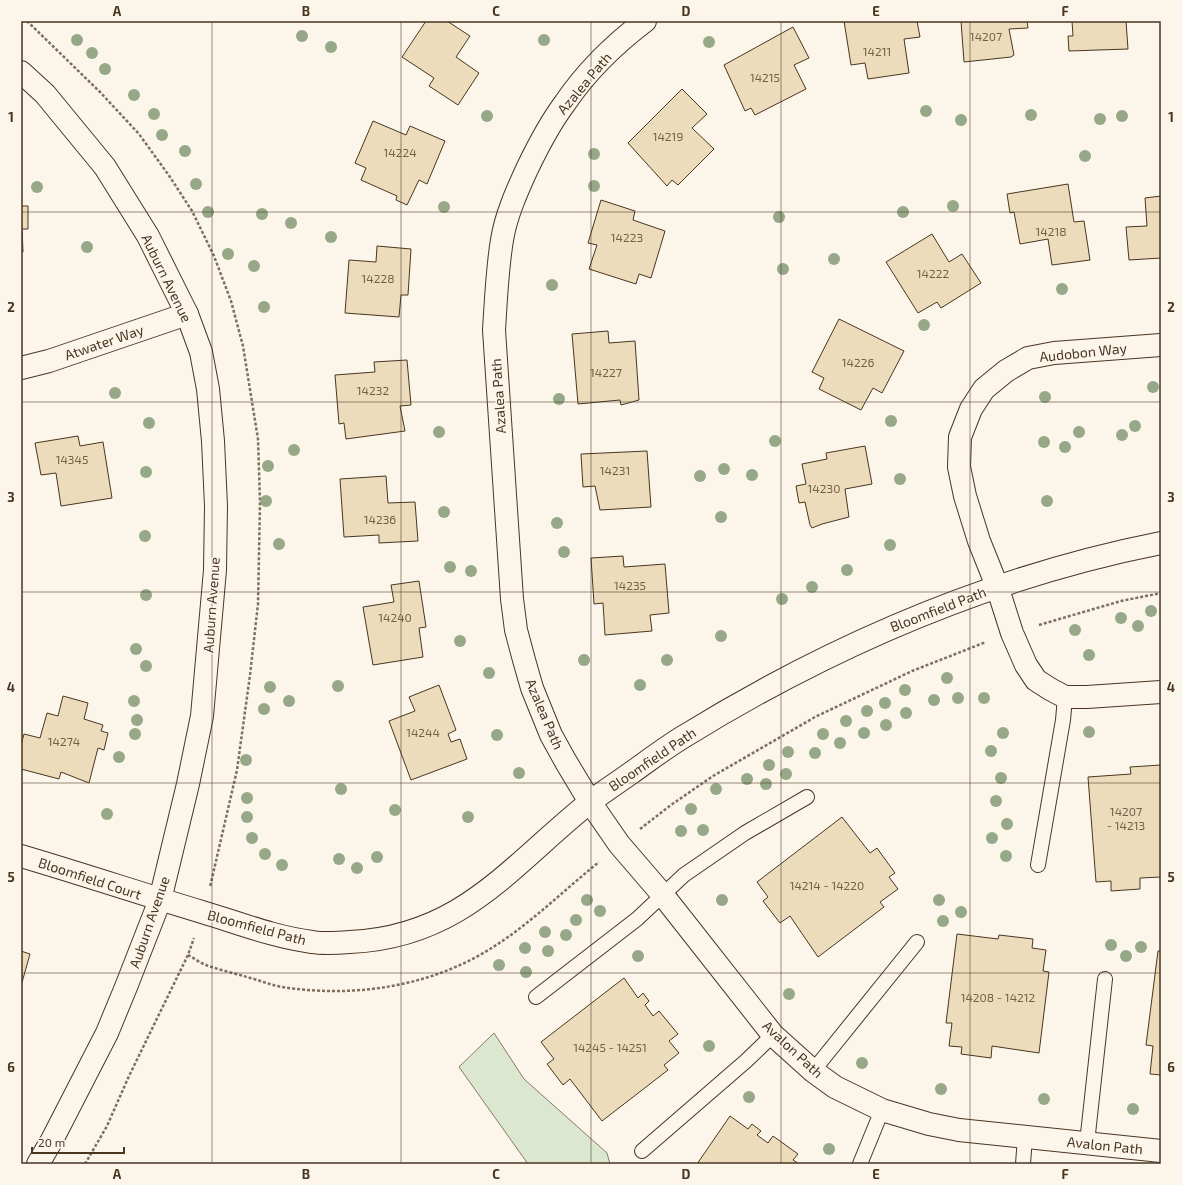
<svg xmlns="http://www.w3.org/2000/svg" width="1182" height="1185" font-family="'Exo 2',sans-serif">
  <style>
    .green { fill: #dce7d0; stroke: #887966 }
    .building { fill: #ecdcbc; stroke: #4a3520 }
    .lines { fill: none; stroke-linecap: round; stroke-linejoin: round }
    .lane-casing { stroke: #4a3520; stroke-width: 16 }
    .street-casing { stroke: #4a3520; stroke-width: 24 }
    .secondary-casing { stroke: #4a3520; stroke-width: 24 }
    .path { stroke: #7f6f5c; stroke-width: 2.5; stroke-dasharray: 3 2; stroke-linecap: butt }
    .lane { stroke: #fbf6e9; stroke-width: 14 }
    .street { stroke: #fbf6e9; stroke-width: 22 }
    .secondary { stroke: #fbf6e9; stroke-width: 22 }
    .tree { fill: #96a887 }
    .grid { fill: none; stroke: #4a3520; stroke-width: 1; stroke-opacity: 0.55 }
    .labels { text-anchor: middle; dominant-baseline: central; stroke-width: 3; stroke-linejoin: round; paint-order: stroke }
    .number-label { font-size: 12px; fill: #725f47 }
    .street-label { font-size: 14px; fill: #4a3520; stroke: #fbf6e9 }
    .neatline { fill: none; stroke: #4a3520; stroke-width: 1.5 }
    .grid-label { font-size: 13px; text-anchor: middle; font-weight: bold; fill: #4a3520 }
  </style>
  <rect width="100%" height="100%" fill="#fbf6e9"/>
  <path class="green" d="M 494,1033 L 524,1079 L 607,1153 L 610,1164 L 528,1164 L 459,1067 Z"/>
  <path class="building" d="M 426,21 L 447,21 L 470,36 L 456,57 L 479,73 L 458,105 L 429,86 L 434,78 L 402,57 Z
    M 844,21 L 917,21 L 920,37 L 904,39 L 909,73 L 868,79 L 865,63 L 851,65 Z
    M 961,21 L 1027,21 L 1028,28 L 1009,29 L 1014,55 L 1011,57 L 964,62 Z
    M 1072,21 L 1126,21 L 1128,49 L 1069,51 L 1068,36 L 1073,36 Z
    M 793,27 L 809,58 L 794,65 L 806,89 L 755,115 L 751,108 L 745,111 L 724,65 Z
    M 682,89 L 707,114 L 692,128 L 714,149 L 678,185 L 672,180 L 667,186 L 628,143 Z
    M 373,121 L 406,135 L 410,126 L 445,141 L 427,184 L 419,180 L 407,205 L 396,200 L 397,196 L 361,180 L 366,168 L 355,163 Z
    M 1068,184 L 1074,222 L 1084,221 L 1090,260 L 1052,265 L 1048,239 L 1020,244 L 1014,212 L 1010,213 L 1007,194 Z
    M 1161,196 L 1161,258 L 1129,260 L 1126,227 L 1147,226 L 1145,198 Z
    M 601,200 L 635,211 L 633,220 L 665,231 L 651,278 L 639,274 L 636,284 L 589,269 L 597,245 L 588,243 Z
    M 21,206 L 28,206 L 28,229 L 22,229 L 23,252 L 21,252 Z
    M 932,234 L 949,262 L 962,254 L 981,283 L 941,308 L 937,302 L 918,313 L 886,262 Z
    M 377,246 L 411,249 L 408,295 L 401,295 L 399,317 L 345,313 L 349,260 L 376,262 Z
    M 839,319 L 904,351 L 882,393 L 873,388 L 861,410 L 819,389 L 824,378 L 812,372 Z
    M 608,331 L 609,343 L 635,341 L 639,400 L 621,405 L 620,400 L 578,404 L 572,334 Z
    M 407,360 L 411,405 L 400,406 L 405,431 L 346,439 L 344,423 L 339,424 L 335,375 L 375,372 L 374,362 Z
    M 78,436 L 80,446 L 103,442 L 112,498 L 61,506 L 56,473 L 41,475 L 35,443 Z
    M 865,446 L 872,484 L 845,489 L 849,517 L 822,524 L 812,528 L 810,525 L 805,502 L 799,503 L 796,486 L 806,484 L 802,464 L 827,459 L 826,453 Z
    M 647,451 L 651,507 L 600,510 L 595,486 L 583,487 L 581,454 Z
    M 386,476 L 388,503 L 415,502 L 418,541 L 379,543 L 379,535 L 344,537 L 340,479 Z
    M 623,556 L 624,567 L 665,564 L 669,613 L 650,615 L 652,631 L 605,635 L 603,603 L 594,604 L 591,558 Z
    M 419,581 L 426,627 L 419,628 L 423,657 L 373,665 L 363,607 L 394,602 L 391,585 Z
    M 439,685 L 456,730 L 448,734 L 451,742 L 460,739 L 467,759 L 411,780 L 389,721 L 415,711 L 409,697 Z
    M 63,696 L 88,703 L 84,719 L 103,725 L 101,731 L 108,733 L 104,750 L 98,748 L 89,783 L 61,772 L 59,779 L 21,769 L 21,745 L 24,734 L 40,738 L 47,713 L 58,716 Z
    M 1161,765 L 1161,877 L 1140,878 L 1140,889 L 1111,891 L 1111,881 L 1096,882 L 1088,777 L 1131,774 L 1130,767 Z
    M 842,817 L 870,853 L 877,848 L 895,873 L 889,877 L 898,889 L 880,902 L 884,907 L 818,957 L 790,916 L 780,923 L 763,901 L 768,897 L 757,882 Z
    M 957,934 L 998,939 L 999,935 L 1033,939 L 1032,948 L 1046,950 L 1043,971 L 1049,972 L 1039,1053 L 992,1046 L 991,1058 L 961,1054 L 962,1047 L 949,1046 L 952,1023 L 946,1023 Z
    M 21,951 L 30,954 L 21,986 Z
    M 1158,951 L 1161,951 L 1161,1075 L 1150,1074 L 1153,1046 L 1146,1045 Z
    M 624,978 L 638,998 L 643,993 L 649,1001 L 645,1005 L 653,1016 L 659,1011 L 678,1034 L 669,1041 L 679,1053 L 664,1065 L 668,1070 L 602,1121 L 570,1079 L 563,1085 L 547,1064 L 554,1059 L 541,1042 Z
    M 730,1116 L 748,1129 L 752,1124 L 761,1131 L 757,1135 L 768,1143 L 773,1136 L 798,1154 L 793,1160 L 799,1164 L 697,1164 Z"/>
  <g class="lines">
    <g class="lane-casing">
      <path id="lane" d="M 1038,865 L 1063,720 L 1065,697
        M 536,997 L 637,919 L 684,875 L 745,833 L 807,797
        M 813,1071 L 917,942
        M 1087,1143 L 1105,979
        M 642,1151 L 746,1061 L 773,1035
        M 860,1164 L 882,1110
        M 1023,1164 L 1025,1137"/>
    </g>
    <g class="street-casing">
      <path id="street" d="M 645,21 C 616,43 586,72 565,103 C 550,123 538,146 527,169 C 517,191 506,215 502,240 C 497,270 496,300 494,330 L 512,599 L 516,630 L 524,660 L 532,688 L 551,735 L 566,762 L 590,802 L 619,844 L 662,894 L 773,1035 L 813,1071 L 835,1087 L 882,1110 L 929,1124 L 959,1130 L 1161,1151
        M 1161,345 L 1054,353 L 1028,358 L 1006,371 L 984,389 L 971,409 L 960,437 L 959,467 L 965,496 L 979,541 L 997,586 L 1012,633 L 1026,665 L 1036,680 L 1050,689 L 1065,697 L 1087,697 L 1161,692
        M 21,368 L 49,361 L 187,314
        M 21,856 C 82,874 142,894 202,912 C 239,923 274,937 312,942 C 324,944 338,943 350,942 C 462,937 510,866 590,802 C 603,792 617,783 631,773 C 648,761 665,748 683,737 C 832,645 989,577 1161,543"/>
    </g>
    <g class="secondary-casing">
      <path id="secondary" d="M 21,72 L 45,94 L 105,167 L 148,236 L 187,314 L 201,352 L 208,389 L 213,441 L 216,506 L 215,570 L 202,716 L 188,784 L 160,900 L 126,987 L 107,1033 L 52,1140 L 38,1164"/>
    </g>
    <path class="path" d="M 27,21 L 100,92 L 139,134 L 170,177 L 192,211 L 214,256 L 231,301 L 243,346 L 258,439 L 260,502 L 258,604 L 250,675 L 237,770 L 210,887
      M 1039,625 L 1121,601 L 1161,593
      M 640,829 L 671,805 L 713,776 L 815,717 L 912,671 L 986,642
      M 188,955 C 194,958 200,963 206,965 C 219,970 234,973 247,977 C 259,980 270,985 282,987 C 353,998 429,987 490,949 C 529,925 563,891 599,862
      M 85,1164 L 107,1126 L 129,1076 L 188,955 L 194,938"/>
    <use href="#lane" class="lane"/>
    <use href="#street" class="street"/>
    <use href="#secondary" class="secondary"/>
  </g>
  <g class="tree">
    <circle cx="302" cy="36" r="6"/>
    <circle cx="77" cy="40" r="6"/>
    <circle cx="544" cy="40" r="6"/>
    <circle cx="709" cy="42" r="6"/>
    <circle cx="331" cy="47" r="6"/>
    <circle cx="92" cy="53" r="6"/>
    <circle cx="105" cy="69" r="6"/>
    <circle cx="134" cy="95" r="6"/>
    <circle cx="926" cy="111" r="6"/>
    <circle cx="154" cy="114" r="6"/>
    <circle cx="1031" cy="115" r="6"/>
    <circle cx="487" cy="116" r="6"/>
    <circle cx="1122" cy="116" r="6"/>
    <circle cx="1100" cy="119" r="6"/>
    <circle cx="961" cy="120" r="6"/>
    <circle cx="162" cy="135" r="6"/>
    <circle cx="185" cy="151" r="6"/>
    <circle cx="594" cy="154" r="6"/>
    <circle cx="1085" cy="156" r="6"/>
    <circle cx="196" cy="184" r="6"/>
    <circle cx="594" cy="186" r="6"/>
    <circle cx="37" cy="187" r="6"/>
    <circle cx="953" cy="206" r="6"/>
    <circle cx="444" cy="207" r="6"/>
    <circle cx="208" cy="212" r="6"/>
    <circle cx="903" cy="212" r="6"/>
    <circle cx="262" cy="214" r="6"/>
    <circle cx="779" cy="217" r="6"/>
    <circle cx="291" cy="223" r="6"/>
    <circle cx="331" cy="237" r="6"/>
    <circle cx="87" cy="247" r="6"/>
    <circle cx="228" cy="254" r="6"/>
    <circle cx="834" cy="259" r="6"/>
    <circle cx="254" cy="266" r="6"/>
    <circle cx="783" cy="269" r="6"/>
    <circle cx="552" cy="285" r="6"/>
    <circle cx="1062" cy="289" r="6"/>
    <circle cx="264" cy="307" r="6"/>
    <circle cx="924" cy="325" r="6"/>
    <circle cx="1153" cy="387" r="6"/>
    <circle cx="115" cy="393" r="6"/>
    <circle cx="1045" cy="397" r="6"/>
    <circle cx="559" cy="399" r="6"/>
    <circle cx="891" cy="421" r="6"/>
    <circle cx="149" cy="423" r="6"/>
    <circle cx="1135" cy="426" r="6"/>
    <circle cx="439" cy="432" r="6"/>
    <circle cx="1079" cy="432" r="6"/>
    <circle cx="1122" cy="435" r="6"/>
    <circle cx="775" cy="441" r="6"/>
    <circle cx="1044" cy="442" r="6"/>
    <circle cx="1065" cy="447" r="6"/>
    <circle cx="294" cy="450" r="6"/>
    <circle cx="268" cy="466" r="6"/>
    <circle cx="724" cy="469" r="6"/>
    <circle cx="146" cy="472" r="6"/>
    <circle cx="752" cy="475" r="6"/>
    <circle cx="700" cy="476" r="6"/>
    <circle cx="900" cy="479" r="6"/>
    <circle cx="266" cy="501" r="6"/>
    <circle cx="1047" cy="501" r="6"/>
    <circle cx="444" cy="512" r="6"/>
    <circle cx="721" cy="517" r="6"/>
    <circle cx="557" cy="523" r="6"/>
    <circle cx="145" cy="536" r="6"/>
    <circle cx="279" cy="544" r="6"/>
    <circle cx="890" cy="545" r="6"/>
    <circle cx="564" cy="552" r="6"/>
    <circle cx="450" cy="567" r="6"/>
    <circle cx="847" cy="570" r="6"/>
    <circle cx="471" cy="571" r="6"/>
    <circle cx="812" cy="587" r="6"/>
    <circle cx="146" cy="595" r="6"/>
    <circle cx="782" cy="599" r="6"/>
    <circle cx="1151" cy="611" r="6"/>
    <circle cx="1121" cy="618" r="6"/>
    <circle cx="1138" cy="626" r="6"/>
    <circle cx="1075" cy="630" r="6"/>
    <circle cx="721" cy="636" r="6"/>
    <circle cx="460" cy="641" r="6"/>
    <circle cx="136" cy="649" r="6"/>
    <circle cx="1089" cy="655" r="6"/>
    <circle cx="584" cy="660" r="6"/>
    <circle cx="667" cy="660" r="6"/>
    <circle cx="146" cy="666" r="6"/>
    <circle cx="489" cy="673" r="6"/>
    <circle cx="947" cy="678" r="6"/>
    <circle cx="640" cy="685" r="6"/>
    <circle cx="338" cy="686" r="6"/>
    <circle cx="270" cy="687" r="6"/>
    <circle cx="905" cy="690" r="6"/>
    <circle cx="958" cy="698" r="6"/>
    <circle cx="984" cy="698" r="6"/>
    <circle cx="934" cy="700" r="6"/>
    <circle cx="134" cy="701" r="6"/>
    <circle cx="289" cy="701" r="6"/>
    <circle cx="885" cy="703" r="6"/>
    <circle cx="264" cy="709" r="6"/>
    <circle cx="867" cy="711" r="6"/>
    <circle cx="906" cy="713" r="6"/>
    <circle cx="137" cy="720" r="6"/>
    <circle cx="846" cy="721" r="6"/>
    <circle cx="886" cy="725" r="6"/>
    <circle cx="1089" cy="732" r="6"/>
    <circle cx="864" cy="733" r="6"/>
    <circle cx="1003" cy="733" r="6"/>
    <circle cx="135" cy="734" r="6"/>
    <circle cx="823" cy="734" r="6"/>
    <circle cx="497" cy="735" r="6"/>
    <circle cx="840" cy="743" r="6"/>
    <circle cx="991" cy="751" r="6"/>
    <circle cx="788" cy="752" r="6"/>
    <circle cx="815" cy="753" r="6"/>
    <circle cx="119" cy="757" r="6"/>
    <circle cx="246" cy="760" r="6"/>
    <circle cx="769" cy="765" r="6"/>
    <circle cx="519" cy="773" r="6"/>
    <circle cx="786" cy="774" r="6"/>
    <circle cx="1001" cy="778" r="6"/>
    <circle cx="747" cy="779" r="6"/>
    <circle cx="766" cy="784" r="6"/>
    <circle cx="341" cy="789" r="6"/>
    <circle cx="716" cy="789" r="6"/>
    <circle cx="247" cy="798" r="6"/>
    <circle cx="996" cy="801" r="6"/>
    <circle cx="691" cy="809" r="6"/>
    <circle cx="395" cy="810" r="6"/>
    <circle cx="107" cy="814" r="6"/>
    <circle cx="247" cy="817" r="6"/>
    <circle cx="468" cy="817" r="6"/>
    <circle cx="1007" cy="824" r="6"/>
    <circle cx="703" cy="830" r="6"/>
    <circle cx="681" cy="831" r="6"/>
    <circle cx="252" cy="838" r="6"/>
    <circle cx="992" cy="838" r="6"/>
    <circle cx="265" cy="854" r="6"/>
    <circle cx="1006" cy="856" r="6"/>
    <circle cx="377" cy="857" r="6"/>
    <circle cx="339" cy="859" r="6"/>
    <circle cx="282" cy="865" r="6"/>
    <circle cx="357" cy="868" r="6"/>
    <circle cx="587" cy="900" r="6"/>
    <circle cx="722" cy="900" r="6"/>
    <circle cx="939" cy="900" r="6"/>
    <circle cx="600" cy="911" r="6"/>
    <circle cx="961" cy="912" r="6"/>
    <circle cx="576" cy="920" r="6"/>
    <circle cx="943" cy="921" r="6"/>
    <circle cx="545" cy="932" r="6"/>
    <circle cx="566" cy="935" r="6"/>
    <circle cx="1111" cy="945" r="6"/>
    <circle cx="1141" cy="947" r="6"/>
    <circle cx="525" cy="948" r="6"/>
    <circle cx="548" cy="951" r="6"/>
    <circle cx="638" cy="956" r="6"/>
    <circle cx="1126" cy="956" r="6"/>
    <circle cx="499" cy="965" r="6"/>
    <circle cx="526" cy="972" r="6"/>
    <circle cx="789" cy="994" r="6"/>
    <circle cx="709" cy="1046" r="6"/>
    <circle cx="862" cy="1063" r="6"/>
    <circle cx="941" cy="1089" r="6"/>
    <circle cx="749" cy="1097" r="6"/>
    <circle cx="1044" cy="1099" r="6"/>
    <circle cx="1133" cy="1109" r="6"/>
    <circle cx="829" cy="1149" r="6"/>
  </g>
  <path class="grid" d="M 212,21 L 212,1164M 401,21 L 401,1164M 591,21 L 591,1164M 781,21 L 781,1164M 970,21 L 970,1164M 21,212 L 1161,212M 21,402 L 1161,402M 21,592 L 1161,592M 21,783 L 1161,783M 21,973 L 1161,973"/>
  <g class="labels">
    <g class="number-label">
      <text x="986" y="36">14207</text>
      <text x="877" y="51">14211</text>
      <text x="765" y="77">14215</text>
      <text x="668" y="136">14219</text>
      <text x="400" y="152">14224</text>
      <text x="1051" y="231">14218</text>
      <text x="627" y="237">14223</text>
      <text x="933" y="273">14222</text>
      <text x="378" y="278">14228</text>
      <text x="858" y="362">14226</text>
      <text x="606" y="372">14227</text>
      <text x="373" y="390">14232</text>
      <text x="72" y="459">14345</text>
      <text x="615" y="470">14231</text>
      <text x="824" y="488">14230</text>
      <text x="380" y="519">14236</text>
      <text x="630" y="585">14235</text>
      <text x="395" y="617">14240</text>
      <text x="423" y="732">14244</text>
      <text x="64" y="741">14274</text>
      <text x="1126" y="811">14207<tspan x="1126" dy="14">- 14213</tspan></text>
      <text x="827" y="885">14214 - 14220</text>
      <text x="998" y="997">14208 - 14212</text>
      <text x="610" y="1047">14245 - 14251</text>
    </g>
    <g class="street-label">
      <text transform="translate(584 83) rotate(-50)">Azalea Path</text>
      <text transform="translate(167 278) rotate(64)">Auburn Avenue</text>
      <text transform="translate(104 342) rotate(-19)">Atwater Way</text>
      <text transform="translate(1083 352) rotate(-6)">Audobon Way</text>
      <text transform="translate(498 396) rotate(-94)">Azalea Path</text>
      <text transform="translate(211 605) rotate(-86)">Auburn Avenue</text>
      <text transform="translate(938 609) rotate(-21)">Bloomfield Path</text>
      <text transform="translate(545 714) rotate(67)">Azalea Path</text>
      <text transform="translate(652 759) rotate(-34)">Bloomfield Path</text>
      <text transform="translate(90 878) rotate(18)">Bloomfield Court</text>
      <text transform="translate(149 922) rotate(-71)">Auburn Avenue</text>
      <text transform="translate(257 927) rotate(15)">Bloomfield Path</text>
      <text transform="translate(793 1049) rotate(43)">Avalon Path</text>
      <text transform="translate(1105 1145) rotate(6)">Avalon Path</text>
    </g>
  </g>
  <rect width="1182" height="1185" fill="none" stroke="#fbf6e9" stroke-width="44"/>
  <path d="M32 1147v6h92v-6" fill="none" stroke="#4a3520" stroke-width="2"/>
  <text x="38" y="1147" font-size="12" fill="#4a3520" stroke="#fbf6e9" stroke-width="3" paint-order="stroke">20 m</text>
  <rect x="22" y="22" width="1138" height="1141" class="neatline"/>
  <g class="grid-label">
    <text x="117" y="16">A</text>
    <text x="306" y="16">B</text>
    <text x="496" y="16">C</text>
    <text x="686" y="16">D</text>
    <text x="876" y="16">E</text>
    <text x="1065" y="16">F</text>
    <text x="11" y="122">1</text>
    <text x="1171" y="122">1</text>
    <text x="11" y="312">2</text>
    <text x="1171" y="312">2</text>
    <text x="11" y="502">3</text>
    <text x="1171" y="502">3</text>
    <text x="11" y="692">4</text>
    <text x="1171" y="692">4</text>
    <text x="11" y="882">5</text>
    <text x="1171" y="882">5</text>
    <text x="11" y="1072">6</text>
    <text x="1171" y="1072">6</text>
    <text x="117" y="1179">A</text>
    <text x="306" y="1179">B</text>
    <text x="496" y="1179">C</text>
    <text x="686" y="1179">D</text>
    <text x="876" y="1179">E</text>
    <text x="1065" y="1179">F</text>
  </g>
</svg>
